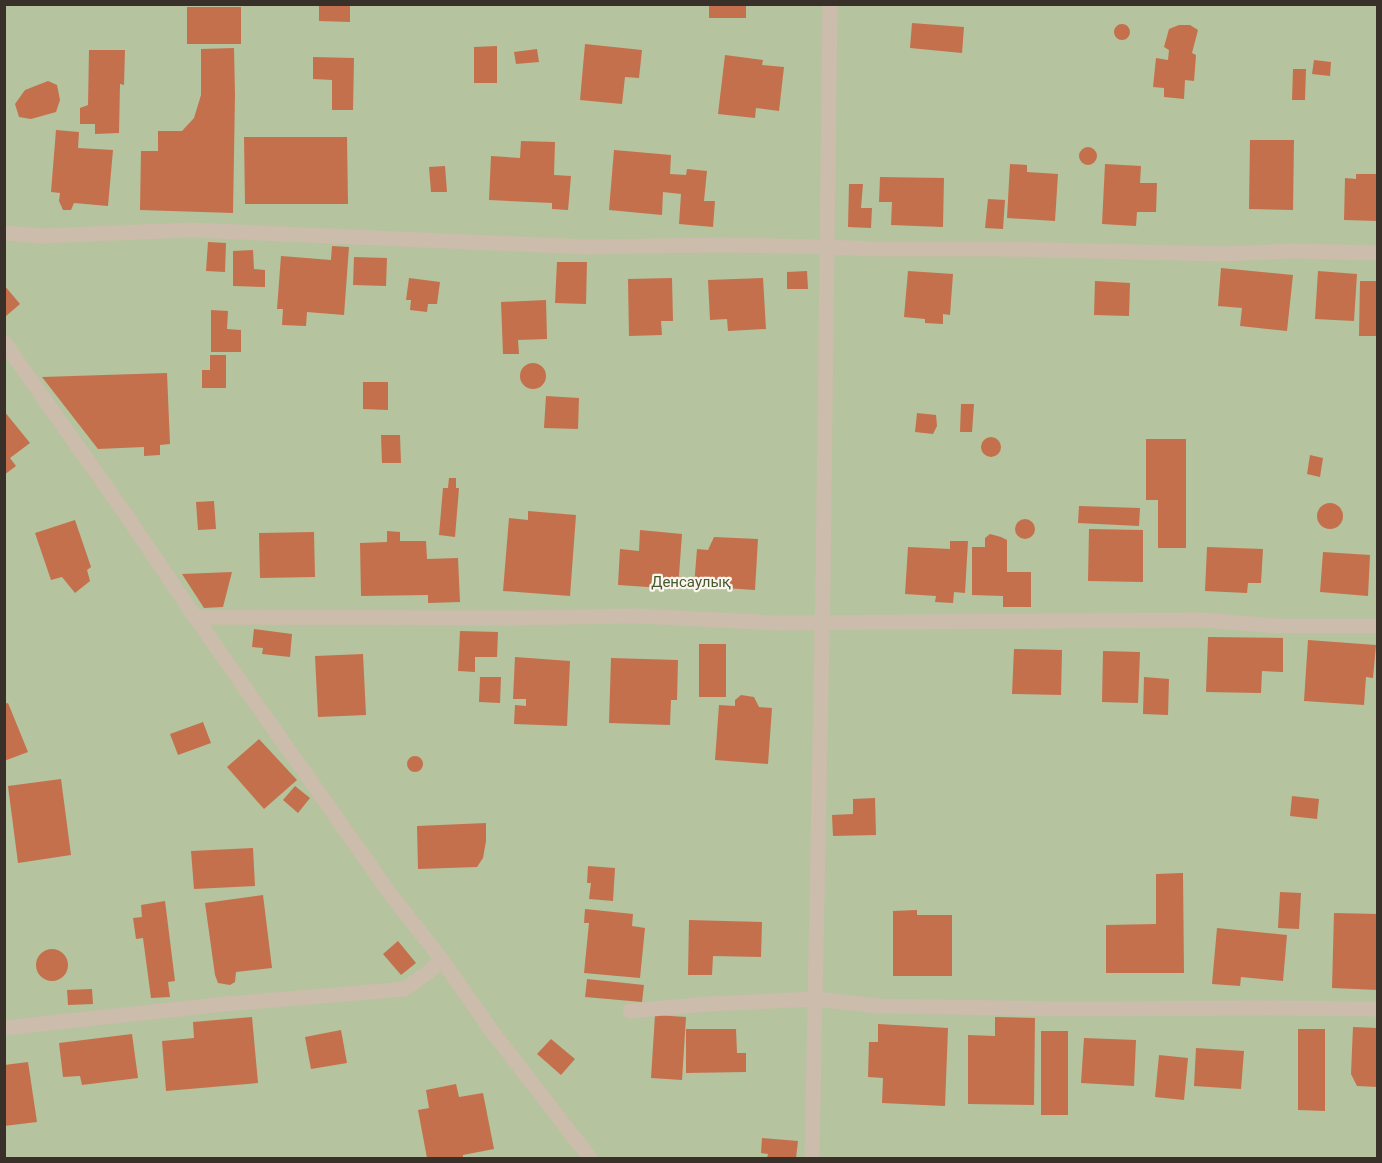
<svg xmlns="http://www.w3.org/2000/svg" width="1382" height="1163" font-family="Roboto,sans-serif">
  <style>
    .green { fill: #b5c39f }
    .building { fill: #c5704c }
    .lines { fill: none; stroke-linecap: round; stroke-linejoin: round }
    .street { stroke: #ccbcab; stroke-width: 15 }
    .labels { text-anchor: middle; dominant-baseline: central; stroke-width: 4.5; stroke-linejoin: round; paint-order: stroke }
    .park-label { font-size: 15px; fill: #46582e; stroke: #faf5ed }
  </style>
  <rect width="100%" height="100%" fill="#f3ebe0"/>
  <path class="green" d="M 5,5 L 1377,5 L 1377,1158 L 5,1158 Z"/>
  <path class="building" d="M 319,4 L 350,4 L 350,22 L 319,21 Z
    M 709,4 L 746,4 L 746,18 L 709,18 Z
    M 187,7 L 241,7 L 241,44 L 187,44 Z
    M 912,23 L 964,27 L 962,53 L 910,48 Z
    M1114 32a8 8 0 1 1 16 0a8 8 0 1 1-16 0Z
    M 1179,25 L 1190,25 L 1198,30 L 1192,53 L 1196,55 L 1194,81 L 1185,80 L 1184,99 L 1164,97 L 1164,88 L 1153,87 L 1156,58 L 1168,60 L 1169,50 L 1164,47 L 1169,29 Z
    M 585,44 L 642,50 L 639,78 L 625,77 L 622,104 L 580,100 Z
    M 497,46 L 497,83 L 474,83 L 474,47 Z
    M 234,48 L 235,95 L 233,213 L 140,210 L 141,151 L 158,151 L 158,131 L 182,131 L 194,118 L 201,95 L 201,49 Z
    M 537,49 L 539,62 L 516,64 L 514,52 Z
    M 89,50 L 125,50 L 124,85 L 120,84 L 119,133 L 95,134 L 95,124 L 80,124 L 80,108 L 88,105 Z
    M 725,55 L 763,60 L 762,65 L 784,67 L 779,111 L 756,108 L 755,118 L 718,114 Z
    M 313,57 L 354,58 L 353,110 L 332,110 L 332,80 L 313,79 Z
    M 1314,60 L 1331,62 L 1330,76 L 1312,74 Z
    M 1293,69 L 1306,69 L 1305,100 L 1292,100 Z
    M 48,81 L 57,85 L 60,100 L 56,112 L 31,119 L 19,117 L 15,104 L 25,90 Z
    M 56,130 L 79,132 L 78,148 L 113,150 L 108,206 L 74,203 L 71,210 L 63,210 L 59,201 L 60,193 L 51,192 Z
    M 244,137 L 347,137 L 348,204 L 245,204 Z
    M 1250,140 L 1294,140 L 1293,210 L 1249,209 Z
    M 521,141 L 555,142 L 554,175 L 571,176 L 568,210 L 552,209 L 552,203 L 489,200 L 491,156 L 520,158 Z
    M1079 156a9 9 0 1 1 18 0a9 9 0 1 1-18 0Z
    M 614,150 L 671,155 L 670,174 L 686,175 L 687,169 L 707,171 L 704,201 L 715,201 L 713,227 L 679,224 L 681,194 L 663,192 L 662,215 L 609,210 Z
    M 1010,164 L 1027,165 L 1027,172 L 1058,174 L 1055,221 L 1007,218 Z
    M 1105,164 L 1141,166 L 1140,183 L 1157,183 L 1156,212 L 1137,212 L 1136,226 L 1102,224 Z
    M 445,166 L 447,192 L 431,192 L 429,167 Z
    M 1356,174 L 1377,174 L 1378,221 L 1344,220 L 1345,178 L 1356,179 Z
    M 880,177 L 944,178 L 943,227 L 891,225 L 892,202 L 879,202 Z
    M 849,184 L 863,184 L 861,208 L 872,208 L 871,228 L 848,227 Z
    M 988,199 L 1005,200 L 1003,229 L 985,228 Z
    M 208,242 L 226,243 L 225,272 L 206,271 Z
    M 332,246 L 349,247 L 344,315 L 307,312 L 306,326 L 282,325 L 283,309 L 277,309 L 281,256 L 331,260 Z
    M 253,250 L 254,269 L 265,270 L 265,287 L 233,286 L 233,251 Z
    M 354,257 L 387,258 L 386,286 L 353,285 Z
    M 557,262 L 587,262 L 586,304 L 555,303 Z
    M 1221,268 L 1293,275 L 1287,331 L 1240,326 L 1242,308 L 1218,306 Z
    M 807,271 L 808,289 L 787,289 L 787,272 Z
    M 908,271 L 953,274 L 950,315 L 943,314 L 943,324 L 925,323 L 925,319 L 904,317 Z
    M 1318,271 L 1357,274 L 1354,321 L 1315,319 Z
    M 409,278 L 440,282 L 437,304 L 428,304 L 427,312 L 410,310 L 411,300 L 406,300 Z
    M 672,278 L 673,321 L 661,321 L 662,335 L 629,336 L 628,279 Z
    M 763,278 L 766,329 L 728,331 L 727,319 L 710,320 L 708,280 Z
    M 1095,281 L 1130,283 L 1129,316 L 1094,315 Z
    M 1360,281 L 1378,281 L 1378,336 L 1359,336 Z
    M 4,285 L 20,304 L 6,316 L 4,314 Z
    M 546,300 L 547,339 L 518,340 L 519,354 L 503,354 L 501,302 Z
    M 211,310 L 228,311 L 227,329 L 241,330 L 241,352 L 211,352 Z
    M 210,355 L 226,355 L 226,388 L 202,388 L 202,370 L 210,370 Z
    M520 376a13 13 0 1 1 26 0a13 13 0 1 1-26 0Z
    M 167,373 L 170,444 L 160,445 L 160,455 L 144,456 L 144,447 L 98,449 L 42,377 Z
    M 363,382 L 388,382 L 388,410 L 363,409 Z
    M 546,396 L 579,398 L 578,429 L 544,428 Z
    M 961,404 L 974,404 L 972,432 L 960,432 Z
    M 4,411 L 30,443 L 10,458 L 16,466 L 4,475 Z
    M 917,413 L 936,415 L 937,426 L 933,434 L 915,432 Z
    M 381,435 L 400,435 L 401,463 L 382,463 Z
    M981 447a10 10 0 1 1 20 0a10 10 0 1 1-20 0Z
    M 1146,439 L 1186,439 L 1186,548 L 1158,548 L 1158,500 L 1146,500 Z
    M 1310,455 L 1323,458 L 1320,477 L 1307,474 Z
    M 449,478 L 456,478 L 456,488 L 459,488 L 455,537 L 439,535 L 443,488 L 448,488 Z
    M 214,501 L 216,529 L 198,530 L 196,502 Z
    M1317 516a13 13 0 1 1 26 0a13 13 0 1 1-26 0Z
    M 1079,506 L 1140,508 L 1139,526 L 1078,523 Z
    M 528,511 L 576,515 L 570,596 L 503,591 L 509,518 L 528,520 Z
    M1015 529a10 10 0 1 1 20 0a10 10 0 1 1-20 0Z
    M 75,520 L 91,567 L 87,570 L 90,581 L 75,593 L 62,577 L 51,580 L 35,533 Z
    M 1089,529 L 1143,530 L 1143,582 L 1088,581 Z
    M 640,530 L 682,534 L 678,589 L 618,585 L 620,549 L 639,551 Z
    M 387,531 L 400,532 L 400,541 L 426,541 L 427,559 L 458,558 L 460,602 L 428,603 L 428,595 L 361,596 L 360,543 L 387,542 Z
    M 314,532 L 315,577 L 260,578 L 259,533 Z
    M 990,534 L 1001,537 L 1007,540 L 1007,572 L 1031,572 L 1031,607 L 1003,607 L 1003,596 L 972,595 L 972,547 L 985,547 L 985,538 Z
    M 714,537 L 758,539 L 755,590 L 694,586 L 697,549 L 708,550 Z
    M 950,541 L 968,541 L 965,593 L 954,592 L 953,603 L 935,602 L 936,596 L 905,594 L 908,547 L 950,549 Z
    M 1207,547 L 1263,549 L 1261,583 L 1248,583 L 1247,593 L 1205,591 Z
    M 1323,552 L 1370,555 L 1368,596 L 1320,592 Z
    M 232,572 L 223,607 L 204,608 L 182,574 Z
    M 254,629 L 292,634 L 290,657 L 262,654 L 263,648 L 252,647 Z
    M 460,631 L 498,632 L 497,657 L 475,657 L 475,672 L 458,671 Z
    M 1208,637 L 1283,638 L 1283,672 L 1262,671 L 1261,693 L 1206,692 Z
    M 1308,640 L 1376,645 L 1373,678 L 1366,677 L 1364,705 L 1304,701 Z
    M 699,644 L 726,644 L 726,697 L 699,697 Z
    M 1014,649 L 1062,650 L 1061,695 L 1012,694 Z
    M 1103,651 L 1140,652 L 1138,703 L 1102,702 Z
    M 363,654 L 366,715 L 318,717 L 315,656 Z
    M 515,657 L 570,661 L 567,726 L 514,724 L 515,705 L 526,706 L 526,699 L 513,699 Z
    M 611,658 L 678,660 L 677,700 L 671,700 L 670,725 L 609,723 Z
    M 480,677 L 501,677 L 500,703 L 479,702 Z
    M 1144,677 L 1169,679 L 1168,715 L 1143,714 Z
    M 741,695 L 754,697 L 759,707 L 772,708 L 768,764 L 715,760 L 719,705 L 735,706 L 735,700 Z
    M 8,703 L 28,752 L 4,761 L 4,704 Z
    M 203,722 L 211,743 L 178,755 L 170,734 Z
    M 259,739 L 297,780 L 264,809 L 227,767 Z
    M407 764a8 8 0 1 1 16 0a8 8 0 1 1-16 0Z
    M 61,779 L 71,855 L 18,863 L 8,786 Z
    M 295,786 L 310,798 L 298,813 L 283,800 Z
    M 1292,796 L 1319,799 L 1317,819 L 1290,816 Z
    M 875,798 L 876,835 L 833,836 L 832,815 L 853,814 L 853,799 Z
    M 486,823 L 486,841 L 483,858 L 477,867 L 418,869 L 417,826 Z
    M 253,848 L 255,886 L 194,889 L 191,851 Z
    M 588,866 L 615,868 L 613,901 L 589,899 L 591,883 L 587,883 Z
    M 1183,873 L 1184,973 L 1106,973 L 1106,925 L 1156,924 L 1156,874 Z
    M 1280,892 L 1301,893 L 1299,929 L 1278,928 Z
    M 263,895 L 272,968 L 236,972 L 235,982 L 230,985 L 218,983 L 215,975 L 205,903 Z
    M 165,901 L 175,981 L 168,982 L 170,997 L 151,998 L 143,938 L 136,939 L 133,918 L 142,917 L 141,905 Z
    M 585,909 L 633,914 L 632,926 L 645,928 L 640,978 L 584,973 L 589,923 L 584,923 Z
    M 917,910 L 917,915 L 952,915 L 952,976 L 893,976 L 893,911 Z
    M 1334,913 L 1378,914 L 1378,990 L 1332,988 Z
    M 689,920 L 762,922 L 761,957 L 713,956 L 712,975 L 688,975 Z
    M 1217,928 L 1287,935 L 1283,981 L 1241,977 L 1240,986 L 1212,984 Z
    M 398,941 L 416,963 L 401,975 L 383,954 Z
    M36 965a16 16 0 1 1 32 0a16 16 0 1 1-32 0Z
    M 587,979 L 644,985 L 642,1002 L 585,997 Z
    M 92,989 L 93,1004 L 68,1005 L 67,990 Z
    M 655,1015 L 686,1017 L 682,1080 L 651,1078 Z
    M 252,1017 L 258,1083 L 166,1091 L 162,1041 L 194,1038 L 193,1022 Z
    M 995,1017 L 1035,1018 L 1034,1105 L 968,1104 L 968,1035 L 995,1036 Z
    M 878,1024 L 948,1028 L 945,1106 L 882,1103 L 883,1078 L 868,1077 L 869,1042 L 878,1042 Z
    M 1353,1027 L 1378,1028 L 1378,1087 L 1357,1086 L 1351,1074 Z
    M 686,1029 L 736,1029 L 737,1053 L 746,1053 L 746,1072 L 686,1073 Z
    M 1298,1029 L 1325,1029 L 1325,1111 L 1298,1110 Z
    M 341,1030 L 347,1063 L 311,1069 L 305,1037 Z
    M 1041,1031 L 1068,1031 L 1068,1115 L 1041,1115 Z
    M 132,1034 L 138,1078 L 82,1085 L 80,1076 L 63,1077 L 59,1043 Z
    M 1084,1038 L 1136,1040 L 1134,1086 L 1081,1083 Z
    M 551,1039 L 575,1059 L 561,1075 L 537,1054 Z
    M 1196,1048 L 1244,1051 L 1241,1089 L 1194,1086 Z
    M 1159,1055 L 1188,1058 L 1184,1100 L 1155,1097 Z
    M 28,1062 L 37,1122 L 4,1126 L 4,1065 Z
    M 456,1084 L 459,1097 L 483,1093 L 494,1149 L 463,1155 L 463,1158 L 427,1158 L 418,1110 L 429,1108 L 426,1090 Z
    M 762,1138 L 798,1141 L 796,1158 L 767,1158 L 768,1154 L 761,1153 Z"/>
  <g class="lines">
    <path class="street" d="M 6,233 L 41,236 L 190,230 L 587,247 L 720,245 L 828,247 L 872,249 L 1001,249 L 1222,254 L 1293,251 L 1378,253
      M 4,342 L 124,512 L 195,617 L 391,895 L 442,960 L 491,1030 L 590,1158
      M 195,617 L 506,618 L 637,616 L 778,623 L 1201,620 L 1279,626 L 1378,626
      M 630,1011 L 709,1004 L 815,999 L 878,1006 L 1070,1009 L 1261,1008 L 1378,1009
      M 4,1028 L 226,1004 L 405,989 L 427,973 L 442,960
      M 812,1158 L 823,584 L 830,4"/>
  </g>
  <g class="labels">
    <g class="park-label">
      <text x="691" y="582">Денсаулық</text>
    </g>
  </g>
  <rect width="1382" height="1163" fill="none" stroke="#3a302a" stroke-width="12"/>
</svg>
